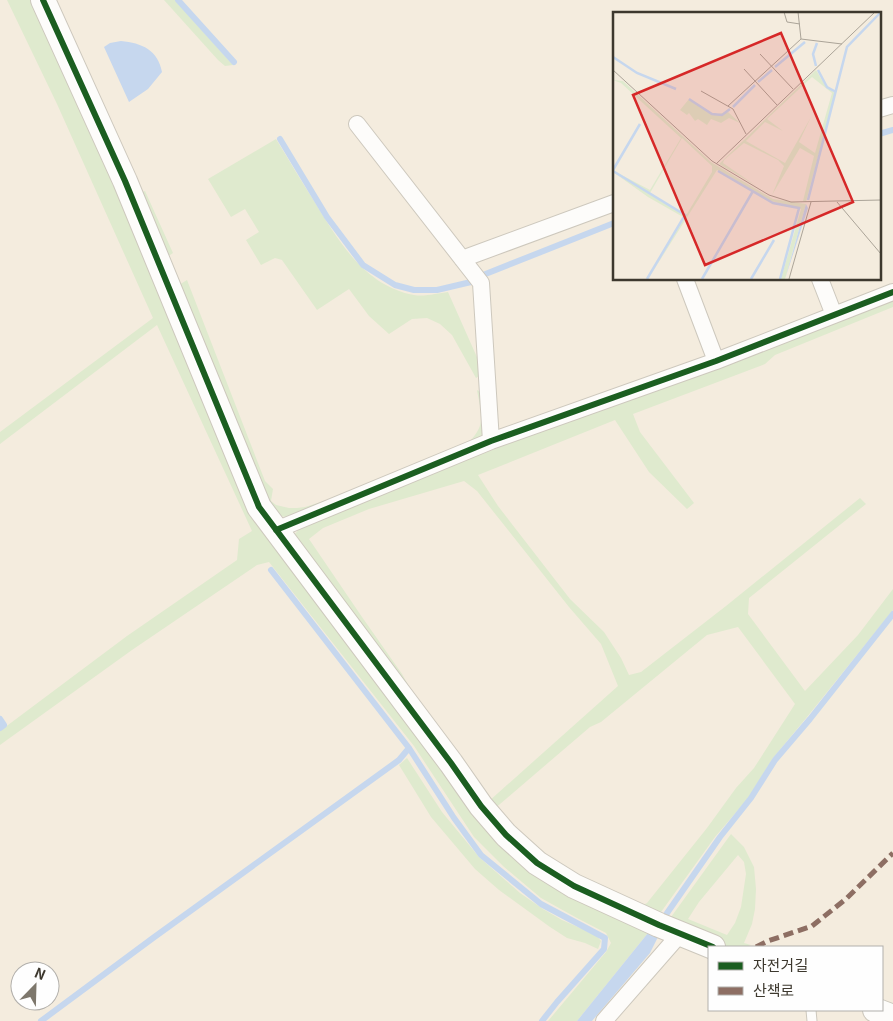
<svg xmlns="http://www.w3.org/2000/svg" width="893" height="1021" font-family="Georgia,'Noto Sans KR',serif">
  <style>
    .green { fill: #dfeace; fill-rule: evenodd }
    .water { fill: #c6d7ee }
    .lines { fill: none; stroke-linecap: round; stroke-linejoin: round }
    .stream { stroke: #c6d7ee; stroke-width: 6 }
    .lane-casing { stroke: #cdc8bd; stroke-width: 11 }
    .street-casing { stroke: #cdc8bd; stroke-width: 18 }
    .secondary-casing { stroke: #cdc8bd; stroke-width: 26 }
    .lane { stroke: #fdfcfa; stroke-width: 9 }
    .street { stroke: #fdfcfa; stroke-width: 16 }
    .secondary { stroke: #fdfcfa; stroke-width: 24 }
    .quiet { stroke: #8d6e63; stroke-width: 5; stroke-dasharray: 10 5; stroke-linecap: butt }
    .cycleway-casing { stroke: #fefefe; stroke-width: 9 }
    .cycleway { stroke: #1b5e20; stroke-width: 6 }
    .inset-river { fill: none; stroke: #c6d7ee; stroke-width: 2.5 }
    .inset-road { fill: none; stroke: #aba498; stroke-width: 1 }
    .view { fill: #d62828; fill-opacity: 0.15; stroke: #d62828; stroke-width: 2.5 }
    .inset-edge { fill: none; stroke: #3d382e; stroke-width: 2.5 }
  </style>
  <rect width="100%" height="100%" fill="#f4ecde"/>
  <path class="green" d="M 7,0 L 32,0 L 79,99 L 255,510 L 466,802 L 648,933 L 577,1021 L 548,1021 L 606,952 L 611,943 L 606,933 L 577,918 L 541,898 L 503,866 L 474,837 L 414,746 L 269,562 L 257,565 L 132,650 L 0,745 L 0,731 L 127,636 L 237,560 L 239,539 L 252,531 L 157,325 L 0,444 L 0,432 L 153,318 L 57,104 Z
    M 164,0 L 175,0 L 233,65 L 225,66 L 218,60 Z
    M 276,139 C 289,160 301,181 314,201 C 338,240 364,286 414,295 C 425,297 438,293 448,292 L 484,373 L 476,378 L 452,335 L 440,324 L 427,318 L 412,319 L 389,334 L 369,316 L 349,289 L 317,310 L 282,260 L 275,258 L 261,265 L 246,240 L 259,232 L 245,209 L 231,217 L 208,179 Z
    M 145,191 L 173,253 L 161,261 L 137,194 Z
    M 187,280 L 265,481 L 273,489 L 271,501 L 276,505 L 289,508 L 297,508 L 305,507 L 324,501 L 469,442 C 487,424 481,413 477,390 L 483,394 L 483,438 L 321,507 L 286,517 L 275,515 L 174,288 Z
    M 893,301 L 893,307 L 775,355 L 765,364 L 633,414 L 640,432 L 694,503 L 687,509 L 649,472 L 615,420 L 478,475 L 498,506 L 570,599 L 604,632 L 621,658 L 629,675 L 641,672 L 726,606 L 860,498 L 866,504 L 749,598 L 748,614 L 805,691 L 858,635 L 893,589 L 893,610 L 807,717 L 773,758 L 749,797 L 715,837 L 656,919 L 637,908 L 647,903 L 707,828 L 736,788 L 754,768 L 795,704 L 738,627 L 707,635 L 601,722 L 590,727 L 493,810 L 488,802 L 618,686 L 601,644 L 569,607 L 477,491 L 464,481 L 369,509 L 323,528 L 309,539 L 362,617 L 402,674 L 429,722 L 292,537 L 304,524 L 326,515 L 500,447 Z
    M 407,758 L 442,812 L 479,857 L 520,893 L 543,909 L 562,920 L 596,935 L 601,941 L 598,949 L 585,943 L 567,938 L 550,927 L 499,890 L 475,869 L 431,817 L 399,765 Z
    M 731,834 L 744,847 L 754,867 L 756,889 L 755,909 L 752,924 L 744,943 L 751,945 L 746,947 L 728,947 L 666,924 ZM 738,855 L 744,862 L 746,874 L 741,907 L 735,923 L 727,935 L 688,919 L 699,902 Z"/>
  <path class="water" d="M 121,41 C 142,43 158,50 162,72 L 148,89 L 129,102 L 104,47 L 110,43 Z
    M 648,933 L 658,937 L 650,953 L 592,1021 L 577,1021 Z"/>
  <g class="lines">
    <path class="stream" d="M 178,0 L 234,62
      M 879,134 L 893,130
      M 280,139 L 327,217 L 363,265 L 395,285 L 414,290 L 437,290 L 471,282
      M 483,275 L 614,223
      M 271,570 L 409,748 L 454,818 L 481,855 L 541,904 L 605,938 L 604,949 L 557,1002 L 542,1021
      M 0,719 L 4,725 L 0,728
      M 665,916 L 720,837 L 751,798 L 775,760 L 810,719 L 893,614
      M 41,1021 L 153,938 L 399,760 L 409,748"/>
    <g class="lane-casing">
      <path id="lane" d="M 811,1010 L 812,1021"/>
    </g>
    <g class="street-casing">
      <path id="street" d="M 879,109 L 893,105
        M 357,124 L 481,283 L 491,441
        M 462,259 L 614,203
        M 685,279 L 716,361
        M 820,279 L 834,315
        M 276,530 L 491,441 L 716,361 L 893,292
        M 604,1021 L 680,934"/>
    </g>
    <g class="secondary-casing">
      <path id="secondary" d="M 43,0 L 125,181 L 259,507 L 451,763 L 481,806 L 506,835 L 537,863 L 574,886 L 659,925 L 713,947
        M 875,1010 L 893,1017"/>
    </g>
    <use href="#lane" class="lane"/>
    <use href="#street" class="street"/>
    <use href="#secondary" class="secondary"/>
    <path class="quiet" d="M 756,947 L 768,941 L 812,926 L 846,899 L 893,853"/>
    <g class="cycleway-casing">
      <path id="cycleway" d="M 43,0 L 125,181 L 259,507 L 451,763 L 481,806 L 506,835 L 537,863 L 574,886 L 659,925 L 713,947
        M 276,530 L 491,441 L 716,361 L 893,292"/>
    </g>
    <use href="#cycleway" class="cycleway"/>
  </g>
  <g transform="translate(613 12)">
    <rect width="268" height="268" fill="#f4ecde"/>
    <path d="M 203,58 L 213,75 L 222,81 L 193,190 L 190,189 L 201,144 L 187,136 L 159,183 L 171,154 L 165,148 L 131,131 L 111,148 L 110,151 L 142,173 L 106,152 ZM 199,65 L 219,81 L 202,141 L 186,130 L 198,105 L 172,151 L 133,129 L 152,110 L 170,119 L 154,107 ZM 0,68 L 10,69 L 98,150 L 160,187 L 193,192 L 172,267 L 168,267 L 188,197 L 158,189 L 104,158 L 35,267 L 99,160 L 99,154 L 69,126 L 37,181 L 1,159 L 37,178 L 68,126 L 8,71 ZM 76,87 L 100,103 L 115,100 L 127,111 L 116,106 L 108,111 L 98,107 L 94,113 L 85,107 L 82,109 L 76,101 L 74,103 L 67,98 ZM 0,160 L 71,203 L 70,205 L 35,185 Z" fill="#dfeace" fill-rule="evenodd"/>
    <path d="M 193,192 L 195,196 L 172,267 L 180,239 Z" fill="#c6d7ee"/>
    <path class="inset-river" d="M 0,45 L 24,61 L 63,77M 203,54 L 200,42 L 204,31M 162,55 L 192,30M 205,58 L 214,75 L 223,80M 145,70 L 159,58M 76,87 L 99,102 L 109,103 L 117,97M 120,95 L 142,73M 0,158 L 27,112M 0,159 L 72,203 L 34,267M 105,159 L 160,191 L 186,196 L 167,267M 195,188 L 234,35 L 268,0M 89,267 L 140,179M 138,267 L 161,228"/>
    <path class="inset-road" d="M 171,0 L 174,10 L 187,12M 185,0 L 188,27M 147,42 L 180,77M 131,57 L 164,93M 0,58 L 99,149 L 156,183 L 178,190 L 268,188M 88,79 L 120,97 L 133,122M 115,94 L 188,27 L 229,32M 103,152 L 262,0M 224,190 L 268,242M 176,267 L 198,190"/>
    <path class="view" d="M 168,21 L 240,190 L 92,253 L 20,83 Z"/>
    <rect width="268" height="268" class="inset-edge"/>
  </g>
  <rect x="708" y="946" width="175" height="65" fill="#fefefe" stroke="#b1afab"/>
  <rect x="718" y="962" width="25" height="8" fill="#1b5e20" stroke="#b1afab"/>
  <text x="753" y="971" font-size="15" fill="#3d382e">자전거길</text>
  <rect x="718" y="987" width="25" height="8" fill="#8d6e63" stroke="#b1afab"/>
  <text x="753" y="996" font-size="15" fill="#3d382e">산책로</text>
  <g transform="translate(35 986) rotate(23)"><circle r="24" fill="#fefefe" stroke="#b1afab"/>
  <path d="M0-4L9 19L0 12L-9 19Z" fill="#7d776c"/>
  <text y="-8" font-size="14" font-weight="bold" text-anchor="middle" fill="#3d382e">N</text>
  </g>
</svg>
